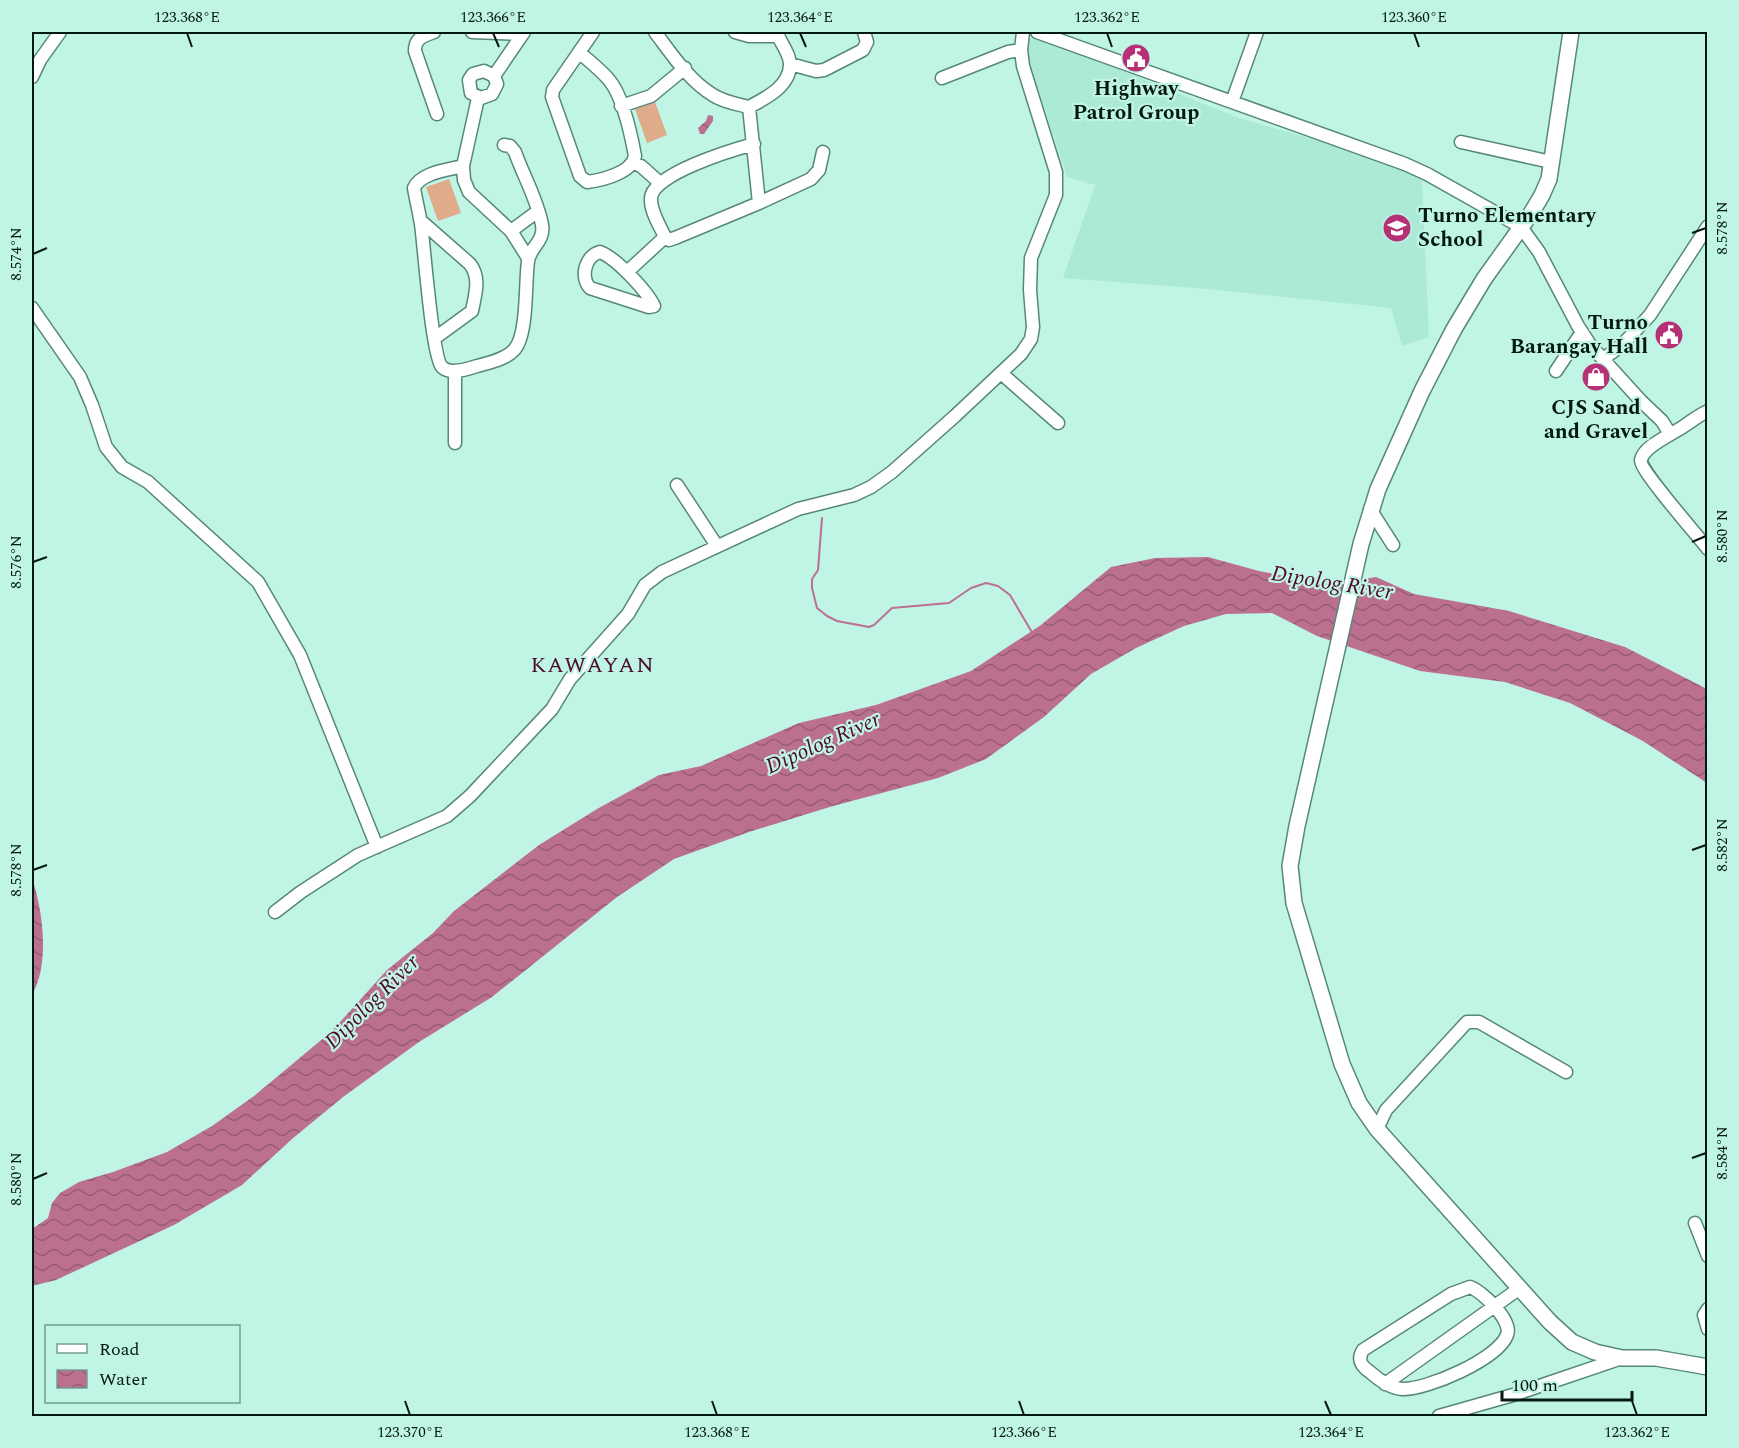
<svg xmlns="http://www.w3.org/2000/svg" width="1739" height="1448" font-family="Spectral,serif">
  <style>
    .built { fill: #acead7 }
    .pitch { fill: #dfab8b }
    .water { fill: url(#water-waves) }
    .lines { fill: none; stroke-linecap: round; stroke-linejoin: round }
    .stream { stroke: #bc7090; stroke-width: 2 }
    .minor-casing { stroke: #568879; stroke-width: 15 }
    .major-casing { stroke: #568879; stroke-width: 18 }
    .minor { stroke: #fff; stroke-width: 12 }
    .major { stroke: #fff; stroke-width: 15 }
    .ticks { fill: none; stroke: #051914; stroke-width: 2 }
    .labels { text-anchor: middle; dominant-baseline: central; stroke-width: 4.5; stroke-linejoin: round; paint-order: stroke }
    .poi-label { font-size: 21px; font-weight: bold; fill: #051914; stroke: #c0f4e4 }
    .water-label { font-size: 22px; font-style: italic; fill: #4f082f; stroke: #c0f4e4 }
    .neighbourhood-label { font-size: 22px; letter-spacing: 1.5px; fill: #4b0b2d; stroke: #c0f4e4 }
    .neatline { fill: none; stroke: #051914; stroke-width: 2 }
    .ticks-label { font-size: 15px; text-anchor: middle; fill: #051914 }
  </style>
  <defs>
    <pattern id="water-waves" width="16" height="10" patternUnits="userSpaceOnUse" patternTransform="scale(1.5)"><rect width="16" height="10" fill="#bc7090"/><path d="M0 5q4-4 8 0t8 0" fill="none" stroke="#975b74"/></pattern>
  </defs>
  <rect width="100%" height="100%" fill="#c0f4e4"/>
  <path class="built" d="M 1029,38 L 1043,39 L 1239,118 L 1350,150 L 1422,178 L 1429,337 L 1402,346 L 1391,308 L 1208,289 L 1063,278 L 1095,185 L 1067,177 L 1025,49 Z"/>
  <path class="pitch" d="M 655,102 L 667,135 L 647,143 L 635,109 Z
    M 449,179 L 461,213 L 438,221 L 426,187 Z"/>
  <path class="water" d="M 708,115 L 713,116 L 713,121 L 704,134 L 700,134 L 698,128 L 706,121 Z
    M 1208,557 L 1259,571 L 1304,580 L 1337,583 L 1376,577 L 1414,594 L 1509,611 L 1625,647 L 1707,689 L 1707,783 L 1643,741 L 1570,703 L 1505,682 L 1420,671 L 1317,636 L 1272,613 L 1226,614 L 1184,626 L 1136,648 L 1091,674 L 1044,717 L 986,759 L 938,778 L 833,806 L 749,832 L 674,859 L 617,897 L 492,997 L 419,1042 L 343,1097 L 292,1139 L 242,1185 L 174,1225 L 99,1260 L 56,1280 L 32,1286 L 32,1229 L 48,1218 L 52,1203 L 60,1193 L 79,1182 L 113,1172 L 167,1152 L 212,1126 L 254,1096 L 332,1031 L 387,970 L 433,933 L 454,911 L 539,845 L 597,809 L 659,775 L 701,766 L 799,723 L 876,705 L 971,671 L 1041,625 L 1111,567 L 1155,558 Z
    M 32,878 C 43,911 50,964 32,995 Z"/>
  <g class="lines">
    <path class="stream" d="M 822,518 L 818,570 L 812,579 L 812,588 L 817,608 L 827,616 L 837,621 L 869,627 L 874,625 L 892,608 L 949,603 L 971,588 L 986,583 L 998,586 L 1010,595 L 1033,634"/>
    <g class="minor-casing">
      <path id="minor" d="M 434,32 C 423,36 415,38 415,51 L 437,114
        M 472,32 L 521,34
        M 655,32 C 671,53 689,81 713,95 C 723,102 737,104 749,107
        M 735,32 L 749,36 L 778,36
        M 1037,32 L 1405,164 L 1427,174 L 1521,227 L 1539,252 L 1578,326 L 1591,346 L 1641,401 L 1662,421 L 1670,434
        M 579,52 C 589,61 601,70 610,81 C 623,98 631,134 635,156 C 632,173 602,180 587,182 L 580,176 L 552,97 L 553,90 L 593,32
        M 790,64 L 816,71 L 824,70 L 863,50 L 867,42 L 864,32
        M 494,76 L 484,71 L 473,74 L 469,80 L 471,93 L 481,98 L 492,94 L 497,84 L 494,76 L 524,32
        M 32,77 L 40,60 L 60,32
        M 942,78 L 1008,52 L 1021,50
        M 478,98 L 463,166 L 464,180 L 469,192 L 511,231 L 528,258
        M 1232,102 L 1257,32
        M 621,106 L 651,96 L 685,68
        M 1461,142 L 1551,162
        M 754,144 C 732,150 652,174 651,198 C 650,211 660,226 665,237 L 669,240 L 675,238 L 759,203 L 749,107 C 766,98 791,86 790,63 C 789,53 782,44 778,36 L 779,32
        M 633,163 L 641,166 L 660,183
        M 463,166 C 449,170 421,172 414,188 C 416,200 419,212 421,224 C 424,244 432,357 442,367 C 450,375 468,369 477,366 C 489,363 506,359 514,350 C 528,336 525,282 528,261 C 530,247 545,241 542,225 C 538,201 523,175 515,152 L 510,146 L 504,145
        M 759,203 L 811,179 L 819,170 L 823,152
        M 421,221 L 470,264 C 481,278 475,295 472,311 L 435,338
        M 511,231 L 538,211
        M 600,252 C 616,258 647,291 654,306 L 649,307 L 590,288 C 580,277 585,256 600,252 Z
        M 627,272 L 665,237
        M 32,308 L 80,377 L 92,405 L 106,447 L 122,467 L 148,482 L 258,582 L 300,655 L 377,847
        M 1603,359 L 1622,345 L 1650,315 L 1708,226
        M 1556,371 L 1582,332
        M 1001,373 L 1058,423
        M 1708,411 C 1699,415 1692,421 1684,426 C 1673,434 1643,446 1641,460 C 1639,469 1698,536 1708,549
        M 455,443 L 455,371
        M 677,485 L 717,546
        M 1370,509 L 1393,545
        M 275,912 L 301,892 L 358,855 L 447,816 L 470,796 L 552,709 L 570,679 L 628,614 L 645,585 L 662,572 L 798,509 L 854,495 L 871,487 L 892,472 L 955,416 L 1021,354 L 1031,339 L 1033,327 L 1030,290 L 1031,258 L 1056,195 L 1056,172 L 1023,66 L 1021,50 L 1023,32
        M 1377,1129 L 1386,1110 L 1467,1022 L 1479,1022 L 1566,1072
        M 1695,1223 L 1708,1256
        M 1470,1287 C 1482,1291 1513,1321 1507,1335 C 1498,1359 1427,1390 1402,1389 C 1390,1388 1379,1380 1370,1372 C 1361,1366 1357,1360 1363,1350 L 1451,1294 Z
        M 1708,1309 L 1704,1315 L 1708,1329
        M 1385,1384 L 1520,1288
        M 1439,1416 L 1513,1395 L 1622,1358"/>
    </g>
    <g class="major-casing">
      <path id="major" d="M 1571,32 L 1549,179 L 1542,195 L 1532,212 L 1484,279 L 1454,329 L 1422,391 L 1378,489 L 1361,544 L 1297,826 L 1290,866 L 1294,903 L 1342,1064 L 1359,1103 L 1377,1129 L 1550,1322 L 1572,1342 L 1595,1352 L 1622,1358 L 1656,1358 L 1708,1367"/>
    </g>
    <use href="#minor" class="minor"/>
    <use href="#major" class="major"/>
  </g>
  <path class="ticks" d="M 187,33 L 192,47M 493,33 L 499,47M 800,33 L 806,47M 1107,33 L 1112,47M 1414,33 L 1419,47M 1692,233 L 1706,228M 33,254 L 47,248M 1692,542 L 1706,536M 33,562 L 47,557M 1692,850 L 1706,845M 33,870 L 47,865M 1692,1158 L 1706,1153M 33,1179 L 47,1173M 405,1401 L 410,1415M 712,1401 L 717,1415M 1019,1401 L 1024,1415M 1325,1401 L 1331,1415M 1632,1401 L 1637,1415"/>
  <defs>
    <g id="civic-disc" transform="scale(1.5)"><circle r="9.5" fill="#b63075" stroke="#c0f4e4"/><path d="M-.6-6.5H3V-4.5H.6V-3L4-1V1h2V6H-6V1h2V-1L-.6-3ZM-1.2 2.5V6h2.4V2.5Z" fill="#fff"/></g>
    <g id="school-disc" transform="scale(1.5)"><circle r="9.5" fill="#b63075" stroke="#c0f4e4"/><path d="M0-5L7-2L0 1L-7-2ZM-4 1L0 2.5L4 1V4Q0 6-4 4Z" fill="#fff"/></g>
    <g id="shop-disc" transform="scale(1.5)"><circle r="9.5" fill="#b63075" stroke="#c0f4e4"/><path d="M-5-2.5h2.3a2.7 3.5 0 0 1 5.4 0H5L5.5 6h-11ZM-1.5-2.5h3a1.5 2.3 0 0 0-3 0Z" fill="#fff"/></g>
  </defs>
  <g fill-rule="evenodd">
    <use href="#civic-disc" x="1136" y="58"/>
    <use href="#school-disc" x="1397" y="228"/>
    <use href="#civic-disc" x="1669" y="335"/>
    <use href="#shop-disc" x="1596" y="377"/>
  </g>
  <g class="labels">
    <g class="poi-label">
      <text x="1136" y="89">Highway<tspan x="1136" dy="24">Patrol Group</tspan></text>
      <text x="1418" y="216" text-anchor="start">Turno Elementary<tspan x="1418" dy="24">School</tspan></text>
      <text x="1648" y="323" text-anchor="end">Turno<tspan x="1648" dy="24">Barangay Hall</tspan></text>
      <text x="1596" y="408">CJS Sand<tspan x="1596" dy="24">and Gravel</tspan></text>
    </g>
    <g class="water-label">
      <text transform="translate(1332 583) rotate(9)">Dipolog River</text>
      <text transform="translate(823 743) rotate(-24)">Dipolog River</text>
      <text transform="translate(372 1002) rotate(-45)">Dipolog River</text>
    </g>
    <g class="neighbourhood-label">
      <text x="593" y="665">KAWAYAN</text>
    </g>
  </g>
  <rect width="1739" height="1448" fill="none" stroke="#c0f4e4" stroke-width="66"/>
  <rect x="45" y="1325" width="195" height="78" fill="#c0f4e4" stroke="#759c91" stroke-width="1.5"/>
  <rect x="57" y="1344" width="30" height="9" fill="#ffffff" stroke="#759c91" stroke-width="1.5"/>
  <text x="99" y="1355" font-size="18" fill="#051914">Road</text>
  <rect x="57" y="1370" width="30" height="18" fill="url(#water-waves)" stroke="#759c91" stroke-width="1.5"/>
  <text x="99" y="1385" font-size="18" fill="#051914">Water</text>
  <path d="M1502 1391v9h130v-9" fill="none" stroke="#051914" stroke-width="3"/>
  <text x="1511" y="1391" font-size="18" fill="#051914" stroke="#c0f4e4" stroke-width="4.5" paint-order="stroke">100 m</text>
  <rect x="33" y="33" width="1673" height="1382" class="neatline"/>
  <g class="ticks-label">
    <text x="187" y="22">123.368°E</text>
    <text x="493" y="22">123.366°E</text>
    <text x="800" y="22">123.364°E</text>
    <text x="1107" y="22">123.362°E</text>
    <text x="1414" y="22">123.360°E</text>
    <text transform="translate(1722 228) rotate(-90)" y="5">8.578°N</text>
    <text transform="translate(16 254) rotate(-90)" y="5">8.574°N</text>
    <text transform="translate(1722 536) rotate(-90)" y="5">8.580°N</text>
    <text transform="translate(16 562) rotate(-90)" y="5">8.576°N</text>
    <text transform="translate(1722 845) rotate(-90)" y="5">8.582°N</text>
    <text transform="translate(16 870) rotate(-90)" y="5">8.578°N</text>
    <text transform="translate(1722 1153) rotate(-90)" y="5">8.584°N</text>
    <text transform="translate(16 1179) rotate(-90)" y="5">8.580°N</text>
    <text x="410" y="1437">123.370°E</text>
    <text x="717" y="1437">123.368°E</text>
    <text x="1024" y="1437">123.366°E</text>
    <text x="1331" y="1437">123.364°E</text>
    <text x="1637" y="1437">123.362°E</text>
  </g>
</svg>
